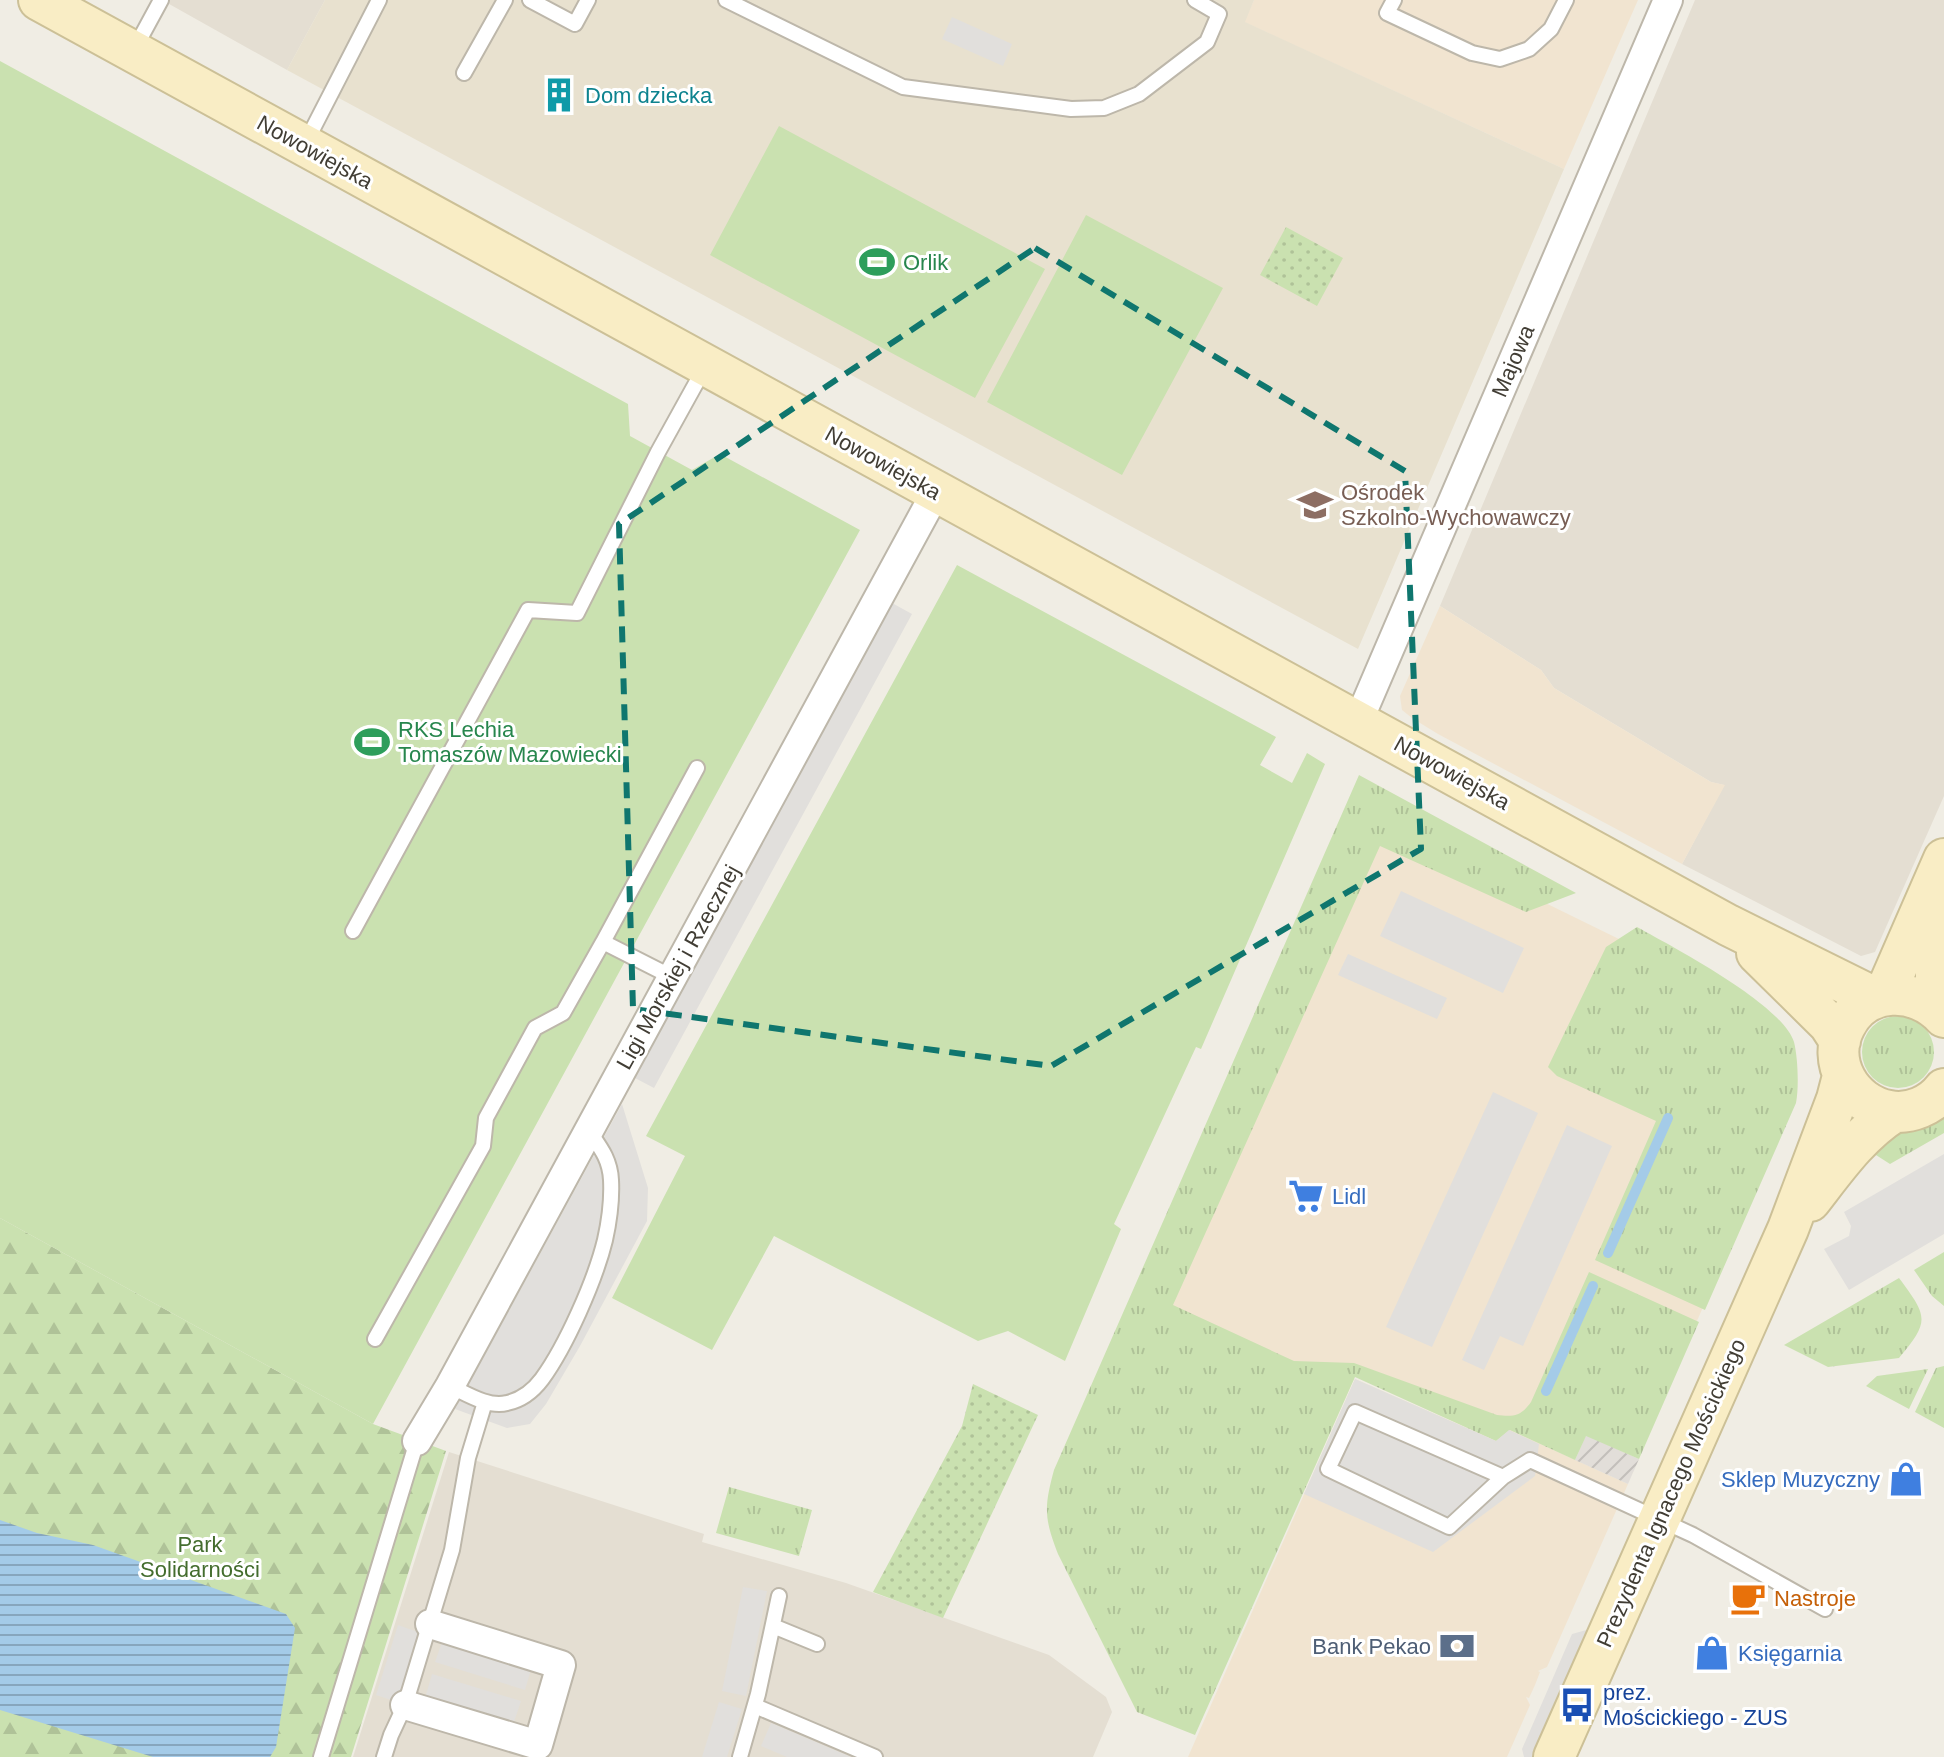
<svg xmlns="http://www.w3.org/2000/svg" width="1944" height="1757" font-family="Helvetica,sans-serif">
  <style>
    .residential { fill: #e4ded2 }
    .commercial { fill: #f1e4d0 }
    .industrial { fill: url(#industrial-furrows) }
    .education { fill: #e8e1cf }
    .grass { fill: url(#grass-tufts) }
    .forest { fill: url(#forest-firs) }
    .park { fill: url(#park-dots) }
    .pitch { fill: #cae1b0 }
    .parking { fill: #e1dfdc }
    .water { fill: url(#water-rules) }
    .lines { fill: none; stroke-linecap: round; stroke-linejoin: round }
    .stream { stroke: #a4cbe8; stroke-width: 10 }
    .lane-casing { stroke: #bdb7aa; stroke-width: 18 }
    .street-casing { stroke: #bdb7aa; stroke-width: 32 }
    .secondary-casing { stroke: #ccc097; stroke-width: 44 }
    .lane { stroke: #fff; stroke-width: 14 }
    .street { stroke: #fff; stroke-width: 28 }
    .secondary { stroke: #f9edc5; stroke-width: 40 }
    .marked { fill: none; stroke: #0f766e; stroke-width: 6; stroke-dasharray: 16 10; stroke-linejoin: round }
    .labels { text-anchor: middle; dominant-baseline: central; stroke-width: 6; stroke-linejoin: round; paint-order: stroke }
    .culture-label { font-size: 22px; fill: #0d838f; stroke: #fff; text-anchor: start }
    .street-label { font-size: 22px; fill: #413d34; stroke: #fff }
    .leisure-label { font-size: 22px; fill: #27864d; stroke: #fff; text-anchor: start }
    .education-label { font-size: 22px; fill: #785e54; stroke: #fff; text-anchor: start }
    .shop-label { font-size: 22px; fill: #366cbe; stroke: #fff; text-anchor: start }
    .park-label { font-size: 22px; fill: #446d2e; stroke: #fff }
    .food-label { font-size: 22px; fill: #c56008; stroke: #fff; text-anchor: start }
    .service-label { font-size: 22px; fill: #4e5e75; stroke: #fff; text-anchor: end }
    .transit-label { font-size: 22px; fill: #164399; stroke: #fff; text-anchor: start }
  </style>
  <defs>
    <pattern id="industrial-furrows" width="10" height="10" patternUnits="userSpaceOnUse" patternTransform="scale(2)"><rect width="10" height="10" fill="#e2ded9"/><path d="M-1 1l2-2M0 10L10 0M9 11l2-2" fill="none" stroke="#c3bfbb"/></pattern>
    <pattern id="grass-tufts" width="24" height="20" patternUnits="userSpaceOnUse" patternTransform="scale(2)"><rect width="24" height="20" fill="#cae1b0"/><path d="M3 7l-1-3M5 7V3M7 7l1-3M15 17l-1-3M17 17v-4M19 17l1-3" fill="none" stroke="#afc298"/></pattern>
    <pattern id="forest-firs" width="22" height="20" patternUnits="userSpaceOnUse" patternTransform="scale(2)"><rect width="22" height="20" fill="#cae1b0"/><path d="M5 1l3.5 6h-7zM16 11l3.5 6h-7z" fill="#afc298"/></pattern>
    <pattern id="park-dots" width="8" height="8" patternUnits="userSpaceOnUse" patternTransform="scale(2)"><rect width="8" height="8" fill="#cae1b0"/><path d="M2 2h.1M6 6h.1" fill="none" stroke="#afc298" stroke-width="1.8" stroke-linecap="round"/></pattern>
    <pattern id="water-rules" width="6" height="5" patternUnits="userSpaceOnUse" patternTransform="scale(2)"><rect width="6" height="5" fill="#a4cbe8"/><path d="M0 2.5h6" fill="none" stroke="#87a6bd"/></pattern>
  </defs>
  <rect width="100%" height="100%" fill="#f0ede4"/>
  <path class="residential" d="M 162,0 L 325,0 L 287,70 Z
    M 1695,0 L 1944,0 L 1944,796 L 1875,952 L 1861,956 L 1682,864 L 1724,785 L 1711,782 L 1554,688 L 1541,670 L 1440,606 Z
    M 449,1452 L 704,1534 L 702,1542 L 846,1583 L 1049,1655 L 1106,1697 L 1112,1712 L 1093,1757 L 353,1757 Z"/>
  <path class="commercial" d="M 1254,0 L 1638,0 L 1564,169 L 1244,22 Z
    M 1440,606 L 1541,670 L 1554,688 L 1711,782 L 1725,785 L 1682,864 L 1438,734 L 1412,718 L 1402,710 L 1400,696 Z
    M 1358,811 L 1723,990 L 1793,1101 L 1638,1456 L 1586,1432 L 1514,1432 L 1628,1484 L 1547,1667 L 1538,1671 L 1540,1672 L 1535,1685 L 1529,1698 L 1526,1697 L 1530,1705 L 1507,1757 L 1188,1757 L 1355,1379 L 1496,1441 L 1498,1439 L 1357,1366 L 1060,1529 Z"/>
  <path class="industrial" d="M 1586,1435 L 1639,1459 L 1628,1484 L 1575,1460 Z"/>
  <path class="education" d="M 325,0 L 1254,0 L 1245,22 L 1564,169 L 1358,649 L 287,70 Z"/>
  <path class="grass" d="M 1359,775 L 1576,893 L 1526,912 L 1380,846 L 1173,1305 L 1294,1361 L 1354,1363 L 1497,1415 C 1514,1417 1521,1416 1531,1402 L 1589,1272 L 1699,1322 L 1639,1459 L 1586,1436 L 1575,1460 L 1510,1430 L 1496,1441 L 1355,1377 L 1195,1735 L 1137,1712 L 1058,1554 C 1044,1518 1044,1507 1054,1470 Z
    M 1637,927 C 1673,947 1782,1004 1794,1042 C 1798,1058 1799,1088 1796,1103 L 1705,1310 L 1595,1260 L 1656,1121 L 1557,1076 L 1548,1067 L 1606,947 Z
    M1862 1052a36 36 0 1 1 72 0a36 36 0 1 1-72 0Z
    M 1944,1112 L 1944,1133 L 1890,1164 L 1865,1148 Z
    M 1944,1252 L 1944,1306 L 1932,1296 L 1914,1270 Z
    M 1899,1278 C 1928,1317 1930,1321 1899,1358 L 1828,1367 L 1784,1345 Z
    M 1944,1366 L 1944,1428 L 1915,1412 L 1936,1368 Z
    M 1928,1369 L 1909,1409 L 1866,1386 L 1877,1376 Z
    M 729,1487 L 812,1510 L 799,1556 L 716,1533 Z"/>
  <path class="forest" d="M 0,1218 L 373,1424 L 446,1451 L 351,1757 L 0,1757 Z"/>
  <path class="park" d="M 1286,227 L 1343,258 L 1317,306 L 1260,275 Z
    M 973,1384 L 1038,1415 L 943,1618 L 873,1592 L 962,1426 Z"/>
  <path class="pitch" d="M 0,61 L 628,404 L 630,436 L 692,470 L 720,454 L 860,530 L 373,1424 L 0,1218 Z
    M 779,126 L 1045,269 L 975,398 L 710,255 Z
    M 1086,215 L 1223,288 L 1122,475 L 987,402 Z
    M 957,565 L 1276,737 L 1260,765 L 1292,783 L 1307,753 L 1325,764 L 1201,1049 L 1196,1047 L 1114,1224 L 1121,1229 L 1065,1361 L 1008,1331 L 978,1341 L 774,1236 L 712,1350 L 612,1298 L 685,1156 L 646,1136 Z"/>
  <path class="parking" d="M 952,17 L 1012,44 L 1003,66 L 942,39 Z
    M 892,603 L 912,614 L 654,1088 L 635,1078 Z
    M 1401,891 L 1524,948 L 1503,993 L 1380,936 Z
    M 1348,954 L 1447,998 L 1437,1019 L 1338,975 Z
    M 1493,1092 L 1538,1113 L 1432,1347 L 1386,1327 Z
    M 622,1104 L 648,1188 L 647,1221 L 580,1346 L 546,1404 L 530,1424 L 507,1428 L 455,1409 Z
    M 1567,1125 L 1612,1146 L 1523,1346 L 1500,1336 L 1484,1370 L 1462,1360 Z
    M 1944,1154 L 1944,1234 L 1849,1290 L 1824,1249 L 1849,1236 L 1851,1226 L 1844,1212 Z
    M 1355,1379 L 1496,1441 L 1509,1430 L 1539,1444 L 1535,1476 L 1433,1552 L 1304,1494 Z
    M 743,1587 L 767,1591 L 746,1696 L 722,1691 Z
    M 398,1625 L 421,1633 L 400,1703 L 376,1695 Z
    M 1590,1629 L 1533,1757 L 1524,1757 L 1522,1749 L 1572,1634 Z
    M 443,1639 L 532,1666 L 525,1690 L 435,1662 Z
    M 432,1674 L 521,1701 L 513,1725 L 425,1698 Z
    M 719,1702 L 742,1709 L 727,1757 L 702,1757 Z
    M 771,1723 L 851,1757 L 787,1757 L 761,1746 Z"/>
  <path class="water" d="M 0,1520 L 37,1533 L 93,1545 L 286,1614 L 295,1628 L 276,1747 L 270,1757 L 153,1757 L 0,1710 Z"/>
  <g class="lines">
    <path class="stream" d="M 1608,1253 L 1668,1118
      M 1546,1391 L 1593,1286"/>
    <g class="lane-casing">
      <path id="lane" d="M 530,0 L 575,24 L 588,0
        M 726,0 L 903,87 L 1071,109 L 1104,108 L 1139,94 L 1207,42 L 1219,14 L 1195,0
        M 1394,0 L 1387,13 L 1472,53 L 1500,59 L 1529,49 L 1551,29 L 1566,0
        M 135,48 L 161,0
        M 464,73 L 505,0
        M 306,142 L 379,0
        M 353,931 L 528,610 L 577,613 L 658,452 L 705,367
        M 672,977 L 603,942 L 697,768
        M 375,1339 L 483,1146 L 486,1118 L 535,1028 L 563,1013 L 603,942
        M 450,1386 C 467,1394 489,1408 507,1403 C 521,1400 533,1391 542,1379 C 566,1346 595,1281 605,1240 C 609,1222 612,1199 611,1180 C 610,1159 600,1147 589,1131
        M 1503,1477 L 1449,1527 L 1328,1469 L 1355,1412 L 1503,1477 L 1530,1460 L 1693,1535 L 1825,1609
        M 773,1626 L 817,1644
        M 755,1706 L 875,1757
        M 321,1757 L 417,1441
        M 384,1757 L 391,1735 L 405,1705 L 452,1550 L 468,1458 L 485,1402
        M 740,1757 L 758,1694 L 779,1596"/>
    </g>
    <g class="street-casing">
      <path id="street" d="M 1358,722 L 1668,0
        M 417,1441 L 450,1386 L 936,492
        M 405,1705 L 538,1745 L 561,1665 L 430,1624"/>
    </g>
    <g class="secondary-casing">
      <path id="secondary" d="M 39,0 L 1728,925 L 1875,998
        M 1757,953 L 1829,1024 L 1840,1041
        M 1885,994 L 1944,859
        M 1936,1008 L 1936,951 L 1944,908
        M 1944,1017 C 1916,986 1865,986 1845,1026 C 1826,1062 1851,1104 1889,1111 C 1910,1115 1932,1105 1944,1089
        M 1810,1201 C 1835,1169 1859,1134 1894,1112
        M 1554,1757 L 1788,1229 L 1837,1099 L 1843,1076"/>
    </g>
    <use href="#lane" class="lane"/>
    <use href="#street" class="street"/>
    <use href="#secondary" class="secondary"/>
  </g>
  <path class="marked" d="M 1035,248 L 1405,471 L 1421,849 L 1051,1066 L 633,1009 L 619,524 Z"/>
  <defs>
    <g id="building-bare" transform="scale(2.76)"><path d="M-4-6H4V6H1V3H-1V6H-4ZM-2.5-4.3h1.7v1.8h-1.7ZM.8-4.3h1.7v1.8H.8ZM-2.5-1h1.7V.8h-1.7ZM.8-1h1.7V.8H.8Z" fill="#0f9aa8" stroke="#fff" stroke-width="2.5" paint-order="stroke"/></g>
    <g id="stadium-bare" transform="scale(2.76)"><path d="M0-5a6.5 5 0 1 0 0 10a6.5 5 0 1 0 0-10ZM-3.5-1.8h7v3.6h-7Z" fill="#2e9e5b" stroke="#fff" stroke-width="2.5" paint-order="stroke"/></g>
    <g id="school-bare" transform="scale(2.76)"><path d="M0-5L7-2L0 1L-7-2ZM-4 1L0 2.5L4 1V4Q0 6-4 4Z" fill="#8d6e63" stroke="#fff" stroke-width="2.5" paint-order="stroke"/></g>
    <g id="supermarket-bare" transform="scale(2.76)"><path d="M-6-5.5h2.5l.6 2H6L4.5 2H-2.5L-4.4-4H-6ZM-1.5 3.2a1.3 1.3 0 1 0 .1 0ZM3 3.2a1.3 1.3 0 1 0 .1 0Z" fill="#3f7fe0" stroke="#fff" stroke-width="2.5" paint-order="stroke"/></g>
    <g id="shop-bare" transform="scale(2.76)"><path d="M-5-2.5h2.3a2.7 3.5 0 0 1 5.4 0H5L5.5 6h-11ZM-1.5-2.5h3a1.5 2.3 0 0 0-3 0Z" fill="#3f7fe0" stroke="#fff" stroke-width="2.5" paint-order="stroke"/></g>
    <g id="cafe-bare" transform="scale(2.76)"><path d="M-5.5-4.5H6V0H3Q3 3.5 0 3.5H-2.5Q-5.5 3.5-5.5 0ZM3-3.2v2h1.7v-2ZM-6 4.5H4V6H-6Z" fill="#e8710a" stroke="#fff" stroke-width="2.5" paint-order="stroke"/></g>
    <g id="bank-bare" transform="scale(2.76)"><path d="M-6-4H6V4H-6ZM0-2.3a2.3 2.3 0 1 0 0 4.6a2.3 2.3 0 1 0 0-4.6Z" fill="#5c6f8a" stroke="#fff" stroke-width="2.5" paint-order="stroke"/></g>
    <g id="bus-bare" transform="scale(2.76)"><path d="M-5-6H5V4H4V6H2V4H-2V6H-4V4H-5ZM-3.5-4V0h7V-4ZM-3.5 1.2v1.5H-2V1.2ZM2 1.2v1.5H3.5V1.2Z" fill="#1a4fb4" stroke="#fff" stroke-width="2.5" paint-order="stroke"/></g>
  </defs>
  <g fill-rule="evenodd">
    <use href="#building-bare" x="559" y="95"/>
    <use href="#stadium-bare" x="877" y="262"/>
    <use href="#school-bare" x="1315" y="505"/>
    <use href="#stadium-bare" x="372" y="742"/>
    <use href="#supermarket-bare" x="1306" y="1196"/>
    <use href="#shop-bare" x="1906" y="1479"/>
    <use href="#cafe-bare" x="1748" y="1598"/>
    <use href="#bank-bare" x="1457" y="1646"/>
    <use href="#shop-bare" x="1712" y="1653"/>
    <use href="#bus-bare" x="1577" y="1705"/>
  </g>
  <g class="labels">
    <g class="culture-label">
      <text x="585" y="95">Dom dziecka</text>
    </g>
    <g class="street-label">
      <text transform="translate(315 152) rotate(29)">Nowowiejska</text>
      <text transform="translate(1513 361) rotate(-67)">Majowa</text>
      <text transform="translate(883 463) rotate(29)">Nowowiejska</text>
      <text transform="translate(1452 773) rotate(29)">Nowowiejska</text>
      <text transform="translate(678 967) rotate(-61)">Ligi Morskiej i Rzecznej</text>
      <text transform="translate(1671 1493) rotate(-66)">Prezydenta Ignacego Mościckiego</text>
    </g>
    <g class="leisure-label">
      <text x="903" y="262">Orlik</text>
      <text x="398" y="729">RKS Lechia<tspan x="398" dy="25">Tomaszów Mazowiecki</tspan></text>
    </g>
    <g class="education-label">
      <text x="1341" y="492">Ośrodek<tspan x="1341" dy="25">Szkolno-Wychowawczy</tspan></text>
    </g>
    <g class="shop-label">
      <text x="1332" y="1196">Lidl</text>
      <text x="1880" y="1479" text-anchor="end">Sklep Muzyczny</text>
      <text x="1738" y="1653">Księgarnia</text>
    </g>
    <g class="park-label">
      <text x="200" y="1544">Park<tspan x="200" dy="25">Solidarności</tspan></text>
    </g>
    <g class="food-label">
      <text x="1774" y="1598">Nastroje</text>
    </g>
    <g class="service-label">
      <text x="1431" y="1646">Bank Pekao</text>
    </g>
    <g class="transit-label">
      <text x="1603" y="1692">prez.<tspan x="1603" dy="25">Mościckiego - ZUS</tspan></text>
    </g>
  </g>
</svg>
